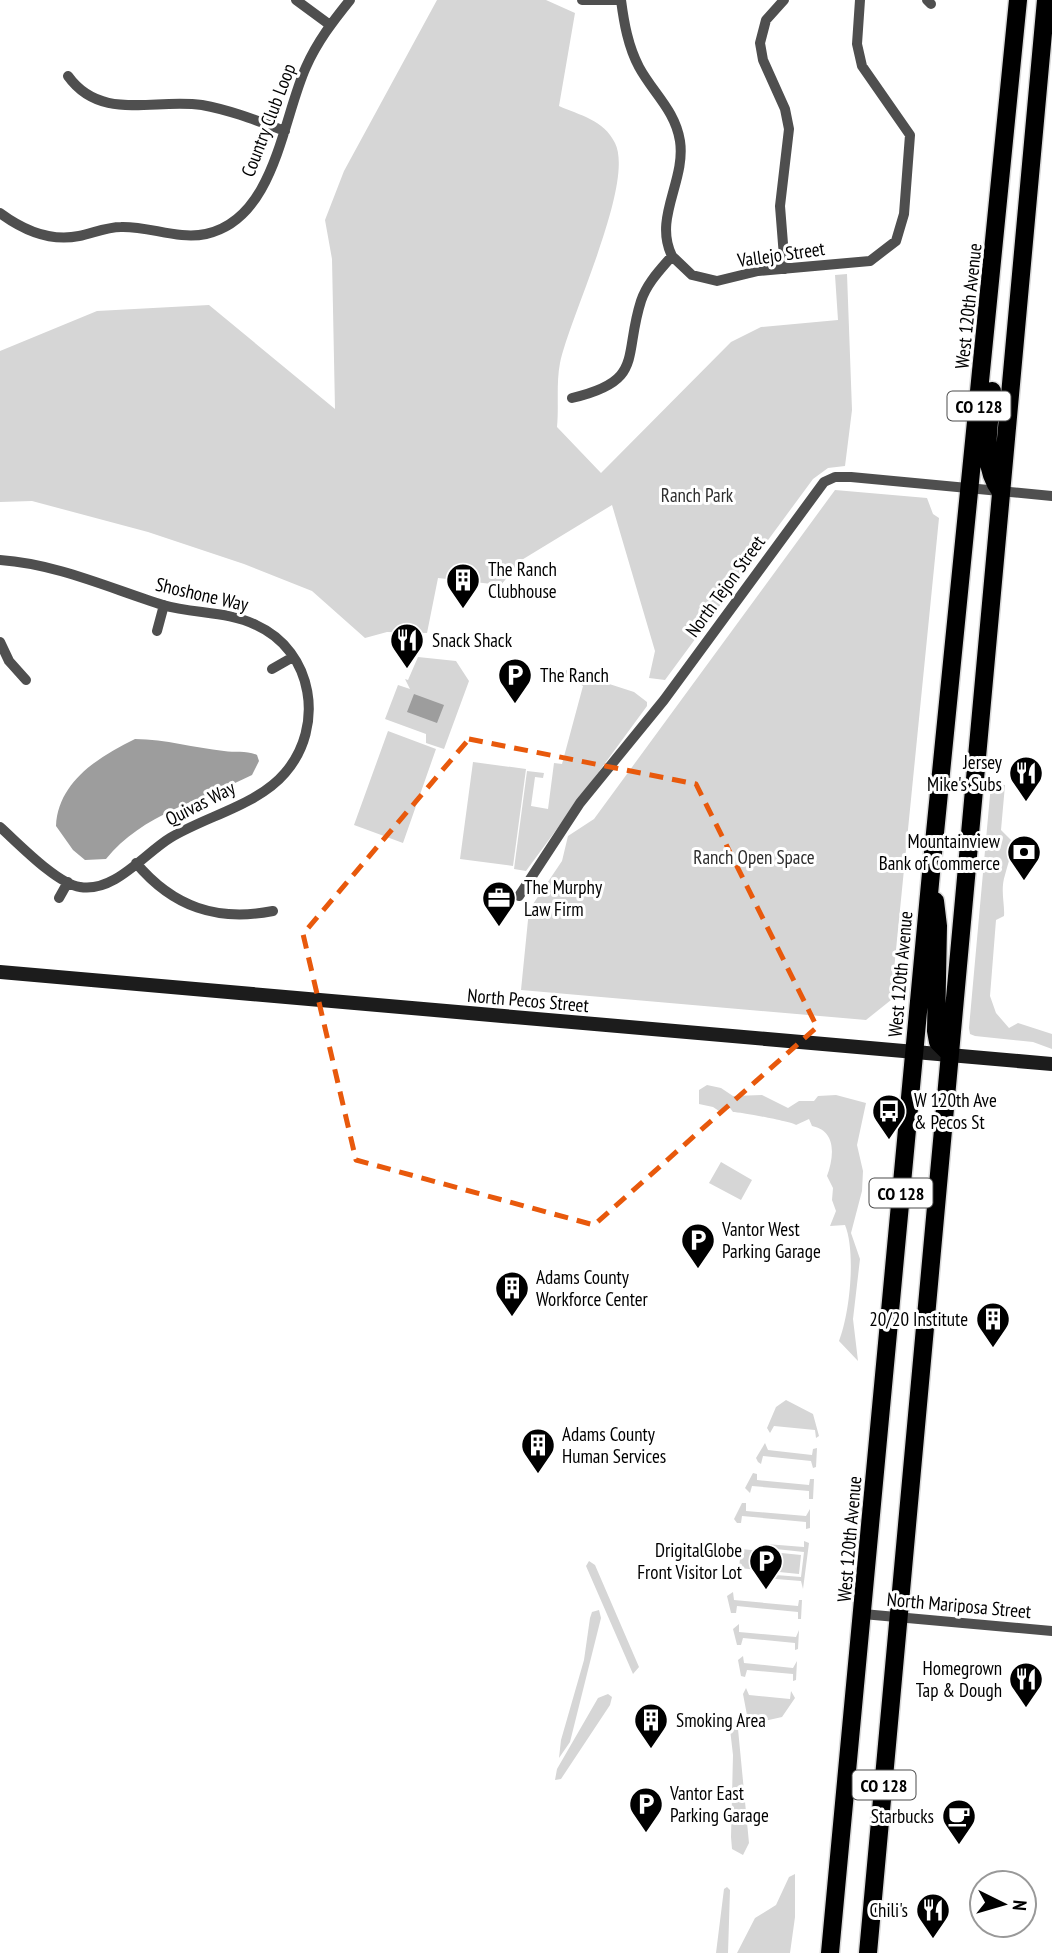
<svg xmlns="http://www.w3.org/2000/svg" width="1052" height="1953" font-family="'PT Sans Narrow',sans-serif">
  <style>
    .green { fill: #d6d6d6 }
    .water { fill: #9d9d9d }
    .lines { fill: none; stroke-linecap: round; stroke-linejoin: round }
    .primary-casing { stroke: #dbdbdb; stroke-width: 21 }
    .street { stroke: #4f4f4f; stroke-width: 10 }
    .secondary { stroke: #1c1c1c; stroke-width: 14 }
    .primary { stroke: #000; stroke-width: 18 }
    .marked { fill: none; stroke: #e8590c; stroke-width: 5; stroke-dasharray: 14 9; stroke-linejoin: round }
    .labels { text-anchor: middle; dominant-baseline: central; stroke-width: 6; stroke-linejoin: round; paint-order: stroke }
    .shield { fill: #fff; stroke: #4c4c4c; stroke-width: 2 }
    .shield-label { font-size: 18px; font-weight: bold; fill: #000 }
    .street-label { font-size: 19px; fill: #000; stroke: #fff }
    .park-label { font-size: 19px; fill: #2d2d2d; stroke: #fff }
    .poi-label { font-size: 19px; fill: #000; stroke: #fff; text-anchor: start }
  </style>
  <rect width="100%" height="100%" fill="#fff"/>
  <path class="green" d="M 437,0 L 546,0 L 575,13 L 559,106 C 579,115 604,120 615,143 C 635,183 570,316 560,363 C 556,383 559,407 557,427 L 601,473 L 731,342 L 761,327 L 838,320 L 835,275 L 847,274 L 852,410 L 845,466 L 828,468 L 813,479 L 665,680 L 649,678 L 655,651 L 612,505 L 520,561 L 501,585 L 438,578 L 427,633 L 387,632 L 365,638 L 312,591 L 244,564 L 148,532 L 32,501 L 0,502 L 0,351 L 97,311 L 209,305 L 335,409 L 332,259 L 325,220 L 344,171 Z
    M 835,490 L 927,498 L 933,514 L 939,518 L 891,1000 L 866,1020 L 521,990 L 529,910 L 562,861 L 568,836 L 594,819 Z
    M 418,657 L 456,661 L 469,681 L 444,749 L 426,743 L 426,734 L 385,719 L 398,685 L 410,689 L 405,679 L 408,680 Z
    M 566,670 L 634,692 L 647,702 L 647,706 L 526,871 L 514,869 L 527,771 L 544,773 L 543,778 L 535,777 L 531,806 L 548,809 L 554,763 L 562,764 L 583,686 L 565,675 Z
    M 388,731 L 436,749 L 403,843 L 354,825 Z
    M 473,762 L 526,769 L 513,866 L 460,859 Z
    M 991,784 L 1005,785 L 1001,830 L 1013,842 C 1011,855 1008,864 1005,875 C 1000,890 1005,904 1004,916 L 996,920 L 990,996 L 996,1013 L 1009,1028 L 1018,1023 L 1052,1034 L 1052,1049 L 1033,1042 L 975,1036 L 970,1034 L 969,1028 Z
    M 707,1085 L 721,1088 L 733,1096 L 762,1095 L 788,1108 L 799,1101 L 814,1101 L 818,1096 L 836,1095 L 866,1103 L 857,1145 L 863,1171 L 862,1191 L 851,1233 L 860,1259 L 853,1319 L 858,1361 L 839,1341 C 850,1313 856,1252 845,1225 L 830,1226 L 836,1211 L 832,1200 L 833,1188 L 827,1176 C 834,1157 837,1131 812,1126 L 809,1119 L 796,1125 C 793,1122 740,1112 733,1112 L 730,1108 L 719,1111 L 713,1107 L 699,1104 L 699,1090 Z
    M 721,1162 L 752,1180 L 741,1200 L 709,1183 Z
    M 786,1400 L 813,1414 L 819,1436 L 816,1438 L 815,1430 L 774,1426 L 770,1433 L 767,1428 L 776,1407 Z
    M 765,1443 L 768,1450 L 812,1455 L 813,1449 L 817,1448 L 816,1467 L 813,1468 L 811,1461 L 763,1456 L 761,1464 L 758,1462 L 756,1458 Z
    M 753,1473 L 757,1474 L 757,1480 L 809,1485 L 810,1479 L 814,1479 L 813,1499 L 809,1499 L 809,1491 L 752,1486 L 750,1493 L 745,1488 Z
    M 742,1503 L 746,1503 L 746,1511 L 806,1516 L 810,1509 L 810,1528 L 806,1529 L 806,1522 L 742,1516 L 741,1523 L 737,1523 L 734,1519 Z
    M 804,1541 L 809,1543 L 803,1589 L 801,1581 L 763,1578 L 763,1574 L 801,1577 L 804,1552 L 766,1548 L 766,1544 L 804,1547 Z
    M 741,1549 L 801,1555 L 799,1574 L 739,1568 Z
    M 589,1561 L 595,1565 L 639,1667 L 633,1674 L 586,1566 Z
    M 733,1592 L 734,1600 L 798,1606 L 799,1600 L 802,1600 L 801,1619 L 798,1619 L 798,1612 L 737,1606 L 736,1613 L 731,1613 L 727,1596 Z
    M 599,1610 L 601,1618 L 570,1742 L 559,1758 L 561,1740 L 584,1660 L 590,1618 L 592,1612 Z
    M 739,1624 L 739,1632 L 796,1637 L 799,1630 L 798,1649 L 795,1650 L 795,1643 L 743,1638 L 741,1645 L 737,1645 L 733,1629 Z
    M 743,1656 L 744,1663 L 793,1668 L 797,1661 L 796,1680 L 793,1681 L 793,1674 L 747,1670 L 745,1677 L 741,1676 L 738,1660 Z
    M 746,1688 L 749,1695 L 790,1699 L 791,1691 L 795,1698 L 782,1717 L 756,1723 L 747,1715 L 743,1694 Z
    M 608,1694 L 612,1697 L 610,1705 L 561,1779 L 555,1780 L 557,1769 L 598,1698 Z
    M 734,1721 L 738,1729 L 749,1843 L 743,1855 L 732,1849 L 731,1837 L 733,1755 L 730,1729 Z
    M 795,1874 L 795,1917 L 790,1953 L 737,1953 L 755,1918 L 776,1905 L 789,1877 Z
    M 727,1887 L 730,1890 L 728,1953 L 716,1953 L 724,1889 Z"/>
  <path class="water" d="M 414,694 L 444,705 L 437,723 L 407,712 Z
    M 135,739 C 166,739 194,748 224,751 C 235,753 246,750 257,755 L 259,761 L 252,775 C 202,800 142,814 106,859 L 85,860 L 73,850 L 56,826 C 58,782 98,757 135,739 Z"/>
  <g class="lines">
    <g class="primary-casing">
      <path id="primary" d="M 992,391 C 990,425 979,463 1001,492
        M 935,901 L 938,926 L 936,1031 L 938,1042 L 949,1053
        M 830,1953 L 931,873 L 1018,0
        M 868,1953 L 1046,0"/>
    </g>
    <path class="street" d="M 296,0 L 330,25
      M 582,0 L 616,0
      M 784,0 L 766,20 L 760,43 L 763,60 L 785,109 L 789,129 L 780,206 L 785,269
      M 927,0 L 931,4
      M 68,76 C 101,122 154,98 202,105 C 230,110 258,121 285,131
      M 0,213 C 23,230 50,242 79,236 C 93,233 107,227 121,227 C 149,226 178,240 206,234 C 275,219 282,120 306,67 C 317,42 333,21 350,0
      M 672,256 L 692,275 L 717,281 L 758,271 L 870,261 L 896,241 L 904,214 L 910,135 L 862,66 L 857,44 L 860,0
      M 572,398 C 645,381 623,357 641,301 C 647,283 660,270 672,256 C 653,218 686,181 680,141 C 675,110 653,93 639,67 C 628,46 624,23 621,0
      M 0,560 C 57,564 109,588 163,605 C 193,614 228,611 256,625 C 314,651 325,727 285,773 C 258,805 206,816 170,838 C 144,854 114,893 80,887 C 57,884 18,843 0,827
      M 157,631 L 164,605
      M 0,642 L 9,661 L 26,680
      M 272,669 L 293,657
      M 136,863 C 173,907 217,922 273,911
      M 519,896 L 580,803 L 664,700 L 824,482 L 835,477 L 851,477 L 1052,496
      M 59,898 L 68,882
      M 863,1614 L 1052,1631"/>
    <path class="secondary" d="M 0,972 L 1052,1064"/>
    <use href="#primary" class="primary"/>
  </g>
  <path class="marked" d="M 469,739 L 696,784 L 817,1027 L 594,1225 L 356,1160 L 303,934 Z"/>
  <defs>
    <g id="building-pin" transform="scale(1.75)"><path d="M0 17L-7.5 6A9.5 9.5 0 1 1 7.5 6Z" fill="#000" stroke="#fff"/><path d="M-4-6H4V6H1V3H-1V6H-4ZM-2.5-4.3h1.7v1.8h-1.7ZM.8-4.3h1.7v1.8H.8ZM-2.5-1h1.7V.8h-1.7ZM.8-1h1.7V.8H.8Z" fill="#fff"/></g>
    <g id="restaurant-pin" transform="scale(1.75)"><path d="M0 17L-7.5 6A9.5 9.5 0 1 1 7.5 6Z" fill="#000" stroke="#fff"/><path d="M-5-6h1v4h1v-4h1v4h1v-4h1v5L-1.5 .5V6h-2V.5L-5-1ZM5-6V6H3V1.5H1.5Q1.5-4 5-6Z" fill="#fff"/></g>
    <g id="parking-pin" transform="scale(1.75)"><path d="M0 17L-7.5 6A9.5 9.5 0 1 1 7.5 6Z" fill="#000" stroke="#fff"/><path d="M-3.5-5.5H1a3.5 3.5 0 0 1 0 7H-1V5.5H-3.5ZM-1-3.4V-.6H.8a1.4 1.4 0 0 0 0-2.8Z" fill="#fff"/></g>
    <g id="bank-pin" transform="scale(1.75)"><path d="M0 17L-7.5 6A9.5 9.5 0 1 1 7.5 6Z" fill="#000" stroke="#fff"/><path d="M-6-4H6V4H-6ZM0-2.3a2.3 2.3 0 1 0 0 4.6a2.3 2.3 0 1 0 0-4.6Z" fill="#fff"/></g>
    <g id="office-pin" transform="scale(1.75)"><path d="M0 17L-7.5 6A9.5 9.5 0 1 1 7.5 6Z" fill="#000" stroke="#fff"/><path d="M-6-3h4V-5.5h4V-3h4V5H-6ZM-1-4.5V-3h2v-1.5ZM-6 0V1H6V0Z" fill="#fff"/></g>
    <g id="bus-pin" transform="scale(1.75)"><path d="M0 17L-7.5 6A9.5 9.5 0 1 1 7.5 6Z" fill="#000" stroke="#fff"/><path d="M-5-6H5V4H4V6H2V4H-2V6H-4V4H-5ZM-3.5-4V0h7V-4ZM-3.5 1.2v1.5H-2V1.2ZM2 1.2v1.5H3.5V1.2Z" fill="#fff"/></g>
    <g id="cafe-pin" transform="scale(1.75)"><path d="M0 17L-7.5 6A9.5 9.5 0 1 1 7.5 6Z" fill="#000" stroke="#fff"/><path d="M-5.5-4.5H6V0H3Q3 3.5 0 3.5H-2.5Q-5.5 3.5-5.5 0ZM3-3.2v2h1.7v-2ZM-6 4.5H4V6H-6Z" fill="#fff"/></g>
  </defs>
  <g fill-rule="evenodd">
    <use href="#building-pin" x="463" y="580"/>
    <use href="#restaurant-pin" x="407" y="640"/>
    <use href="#parking-pin" x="515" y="675"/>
    <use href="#restaurant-pin" x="1026" y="773"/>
    <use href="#bank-pin" x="1024" y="852"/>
    <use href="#office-pin" x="499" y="898"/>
    <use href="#bus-pin" x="889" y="1111"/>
    <use href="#parking-pin" x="698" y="1240"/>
    <use href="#building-pin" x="512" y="1288"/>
    <use href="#building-pin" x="993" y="1319"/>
    <use href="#building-pin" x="538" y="1445"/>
    <use href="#parking-pin" x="766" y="1561"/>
    <use href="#restaurant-pin" x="1026" y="1679"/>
    <use href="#building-pin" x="651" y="1720"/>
    <use href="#parking-pin" x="646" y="1804"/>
    <use href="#cafe-pin" x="959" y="1816"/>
    <use href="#restaurant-pin" x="933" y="1910"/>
  </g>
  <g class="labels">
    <g class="shield">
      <rect x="947.5" y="391.5" width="63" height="29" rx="5"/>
      <rect x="869.5" y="1178.5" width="63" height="29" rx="5"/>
      <rect x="852.5" y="1770.5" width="63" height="29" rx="5"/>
    </g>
    <g class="shield-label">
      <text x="979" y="406">CO 128</text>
      <text x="901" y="1193">CO 128</text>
      <text x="884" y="1785">CO 128</text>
    </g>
    <g class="street-label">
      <text transform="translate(268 120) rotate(-69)">Country Club Loop</text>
      <text transform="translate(781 254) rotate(-8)">Vallejo Street</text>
      <text transform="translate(968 306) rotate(-84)">West 120th Avenue</text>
      <text transform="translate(725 586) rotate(-54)">North Tejon Street</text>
      <text transform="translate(202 594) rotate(13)">Shoshone Way</text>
      <text transform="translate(200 803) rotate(-27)">Quivas Way</text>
      <text transform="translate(900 974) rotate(-85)">West 120th Avenue</text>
      <text transform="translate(528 1000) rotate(5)">North Pecos Street</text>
      <text transform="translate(849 1539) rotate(-85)">West 120th Avenue</text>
      <text transform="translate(959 1605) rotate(5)">North Mariposa Street</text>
    </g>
    <g class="park-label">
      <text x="697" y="495">Ranch Park</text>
      <text x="754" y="857">Ranch Open Space</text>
    </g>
    <g class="poi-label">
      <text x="488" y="569">The Ranch<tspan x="488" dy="22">Clubhouse</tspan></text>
      <text x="432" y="640">Snack Shack</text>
      <text x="540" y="675">The Ranch</text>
      <text x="1002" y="762" text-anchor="end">Jersey<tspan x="1002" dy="22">Mike's Subs</tspan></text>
      <text x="1000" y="841" text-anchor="end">Mountainview<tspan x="1000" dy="22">Bank of Commerce</tspan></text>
      <text x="524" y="887">The Murphy<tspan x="524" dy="22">Law Firm</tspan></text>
      <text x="914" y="1100">W 120th Ave<tspan x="914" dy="22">&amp; Pecos St</tspan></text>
      <text x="722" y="1229">Vantor West<tspan x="722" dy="22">Parking Garage</tspan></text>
      <text x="536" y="1277">Adams County<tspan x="536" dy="22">Workforce Center</tspan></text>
      <text x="968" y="1319" text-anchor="end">20/20 Institute</text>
      <text x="562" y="1434">Adams County<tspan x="562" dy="22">Human Services</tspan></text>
      <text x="742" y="1550" text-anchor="end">DrigitalGlobe<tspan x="742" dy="22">Front Visitor Lot</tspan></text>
      <text x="1002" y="1668" text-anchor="end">Homegrown<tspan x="1002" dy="22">Tap &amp; Dough</tspan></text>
      <text x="676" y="1720">Smoking Area</text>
      <text x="670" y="1793">Vantor East<tspan x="670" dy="22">Parking Garage</tspan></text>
      <text x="934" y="1816" text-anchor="end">Starbucks</text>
      <text x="908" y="1910" text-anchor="end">Chili's</text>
    </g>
  </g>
  <g transform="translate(1003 1904) rotate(95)"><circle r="33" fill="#ffffff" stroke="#999999" stroke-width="2"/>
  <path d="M0-5L12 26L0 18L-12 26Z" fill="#000000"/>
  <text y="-10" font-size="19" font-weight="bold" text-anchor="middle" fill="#000000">N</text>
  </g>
</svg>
